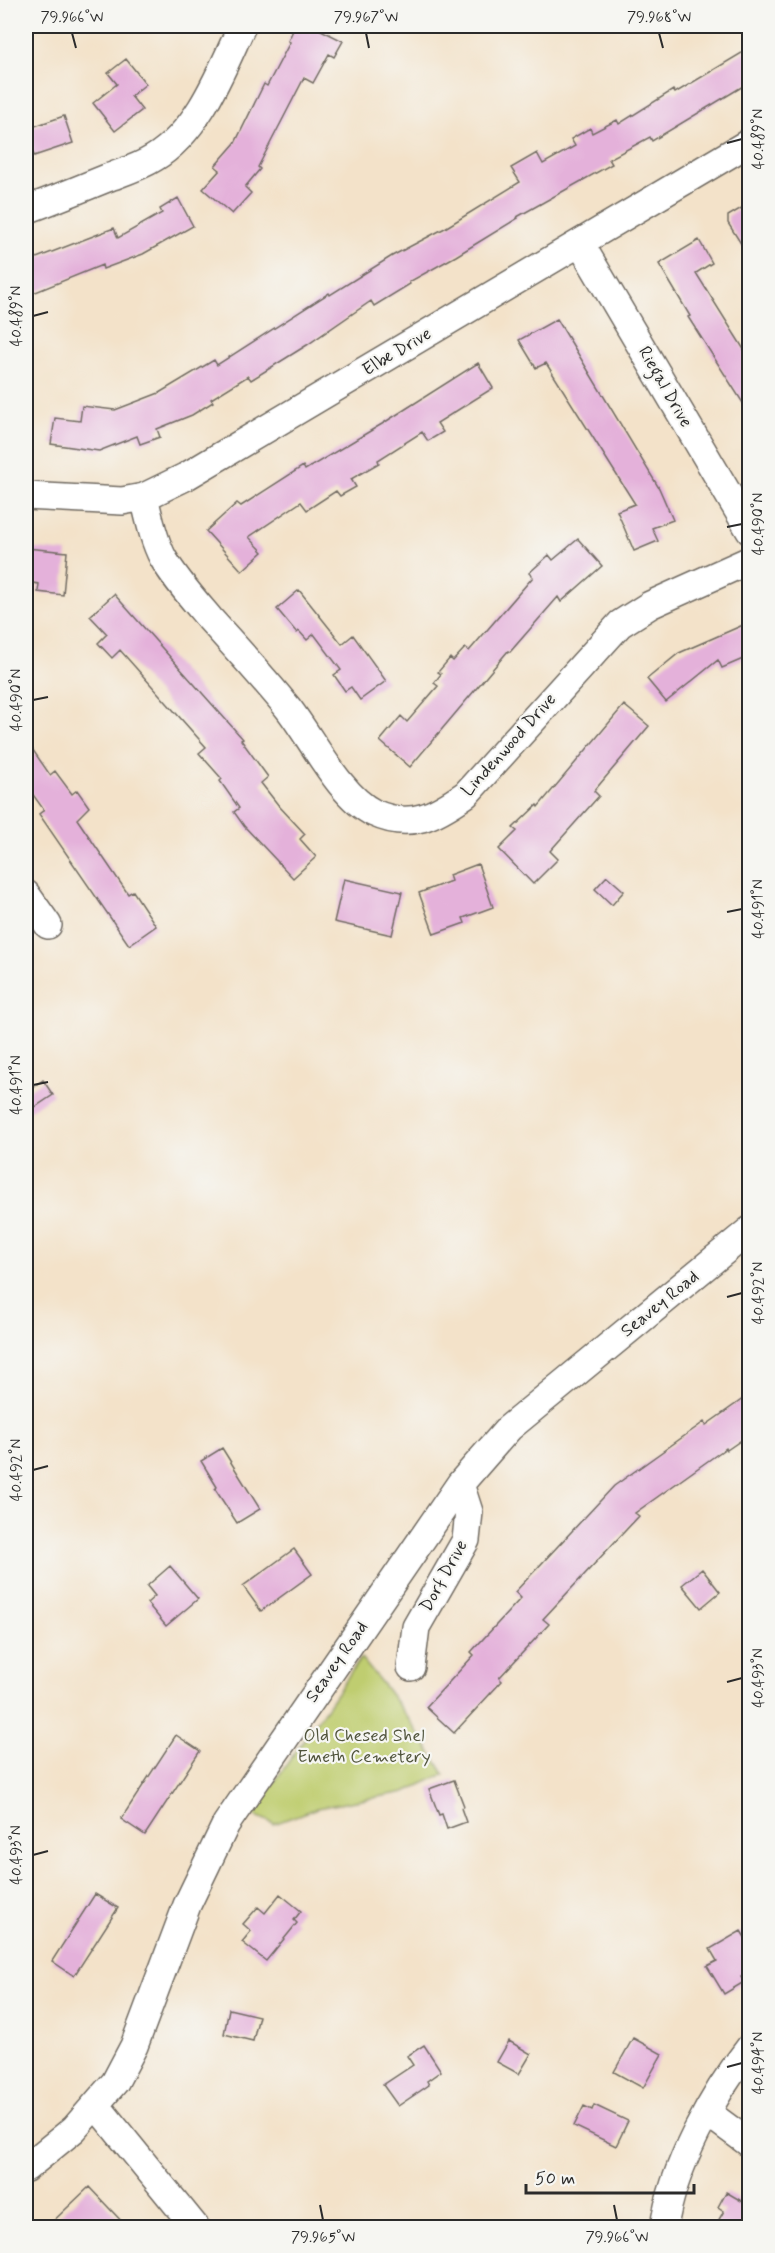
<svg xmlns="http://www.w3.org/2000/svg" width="775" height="2253" font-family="Mynerve,sans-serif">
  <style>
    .green { fill: #bfcd6f; stroke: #757c4d; stroke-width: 1.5 }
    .building { fill: #e4b1da }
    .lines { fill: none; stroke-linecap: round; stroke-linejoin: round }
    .minor-casing { stroke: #716b62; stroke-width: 30 }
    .minor { stroke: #fff; stroke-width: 27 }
    .ticks { fill: none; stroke: #2b2b2b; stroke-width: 2 }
    .labels { text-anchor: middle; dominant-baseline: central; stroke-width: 4.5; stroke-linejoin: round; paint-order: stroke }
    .street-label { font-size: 18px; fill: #2b2b2b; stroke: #f6f6f2 }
    .park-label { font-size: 18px; fill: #50543c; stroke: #f6f6f2 }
    .neatline { fill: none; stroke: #2b2b2b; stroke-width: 2 }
    .ticks-label { font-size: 15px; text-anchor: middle; fill: #2b2b2b }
  </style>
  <rect width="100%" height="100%" fill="#f6f6f2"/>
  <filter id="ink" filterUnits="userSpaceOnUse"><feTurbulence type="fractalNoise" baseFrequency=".0167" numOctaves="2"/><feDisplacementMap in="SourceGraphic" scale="12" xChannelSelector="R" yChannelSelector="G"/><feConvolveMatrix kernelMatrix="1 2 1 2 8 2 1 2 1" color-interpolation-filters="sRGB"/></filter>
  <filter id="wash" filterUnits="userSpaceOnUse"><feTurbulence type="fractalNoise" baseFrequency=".008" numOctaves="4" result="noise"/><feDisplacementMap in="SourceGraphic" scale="24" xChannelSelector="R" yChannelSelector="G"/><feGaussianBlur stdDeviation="1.35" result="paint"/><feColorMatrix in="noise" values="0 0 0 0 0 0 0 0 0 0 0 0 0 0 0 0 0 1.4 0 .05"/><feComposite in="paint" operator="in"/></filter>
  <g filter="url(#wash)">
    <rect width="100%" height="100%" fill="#f3e2c9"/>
    <path class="green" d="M 361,1658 C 393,1695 420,1733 444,1774 L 405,1792 L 317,1808 L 274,1824 L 252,1814 Z"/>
    <g id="blocks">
      <path class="building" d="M 295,26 L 313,26 L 343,41 L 334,57 L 329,54 L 313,83 L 304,78 L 258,167 L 260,169 L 245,187 L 251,193 L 232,214 L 203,189 L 220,170 L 215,166 L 235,143 L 264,84 L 267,86 L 290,42 L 288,41 Z
        M 750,48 L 750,82 L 652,141 L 650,137 L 609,159 L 612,164 L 517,217 L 518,218 L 456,256 L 409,282 L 410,284 L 374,306 L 371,301 L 307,345 L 251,380 L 248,376 L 211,399 L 213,402 L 192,415 L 157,429 L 160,437 L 140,444 L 137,436 L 99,451 L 51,444 L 55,418 L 80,421 L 82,406 L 115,410 L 159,393 L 214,360 L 217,365 L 329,293 L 330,295 L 392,256 L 445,228 L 520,182 L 511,168 L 537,153 L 543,164 L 575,146 L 571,139 L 590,128 L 592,133 L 617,120 L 619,124 L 673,90 L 675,93 Z
        M 126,59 L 146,84 L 131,96 L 142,110 L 115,131 L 93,103 L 117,84 L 108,73 Z
        M 64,116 L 73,143 L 34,156 L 26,129 Z
        M 178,198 L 193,226 L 143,254 L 103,269 L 102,265 L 26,296 L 26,262 L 114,228 L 118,238 L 162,213 L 160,209 Z
        M 750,203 L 750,258 L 728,223 L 728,216 Z
        M 699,240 L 712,263 L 696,273 L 750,359 L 750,414 L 688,317 L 690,316 L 659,264 Z
        M 557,319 L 659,488 L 673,520 L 652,528 L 658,541 L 634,551 L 617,511 L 635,504 L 546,363 L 536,368 L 519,340 Z
        M 478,363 L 493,388 L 437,423 L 443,432 L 428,441 L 422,432 L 378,460 L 379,463 L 351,479 L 356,487 L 340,496 L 336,491 L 307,510 L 301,502 L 249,537 L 263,552 L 242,571 L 206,531 L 237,503 L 241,506 L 303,466 L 305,470 L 382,424 Z
        M 578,539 L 602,566 L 561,602 L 558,597 L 510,652 L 508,651 L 410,767 L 380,741 L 401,716 L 407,722 L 438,686 L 434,683 L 441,674 L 438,672 L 450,658 L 453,661 L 465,648 L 469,651 L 533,577 L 529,573 L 549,555 L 553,560 Z
        M 26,548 L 67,552 L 63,595 L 38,592 L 39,584 L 26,582 Z
        M 299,590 L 342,644 L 353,635 L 386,681 L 360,700 L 351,687 L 345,691 L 334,675 L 341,670 L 314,634 L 307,640 L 299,631 L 297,633 L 277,609 Z
        M 114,594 L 243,739 L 241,740 L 268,777 L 261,783 L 279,806 L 305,834 L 300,839 L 316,857 L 293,878 L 244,826 L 234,812 L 239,808 L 220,781 L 222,779 L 199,753 L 206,747 L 120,650 L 112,658 L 98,643 L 107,634 L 90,616 Z
        M 750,622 L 750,656 L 722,668 L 718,660 L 666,702 L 647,679 L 679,653 Z
        M 624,705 L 649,726 L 594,791 L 599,796 L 550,851 L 558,859 L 533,884 L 499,849 L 517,831 L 513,828 L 537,805 L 538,807 Z
        M 26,740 L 50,775 L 55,771 L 72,794 L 77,790 L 89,807 L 77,819 L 128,894 L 133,891 L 156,926 L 129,945 L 39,814 L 44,810 L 26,785 Z
        M 478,864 L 493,907 L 463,918 L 465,923 L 434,934 L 419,893 L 451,881 L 449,875 Z
        M 607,876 L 624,891 L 612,905 L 595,889 Z
        M 344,879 L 402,892 L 392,935 L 334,922 Z
        M 43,1080 L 53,1095 L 26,1113 L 26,1092 Z
        M 750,1394 L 750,1434 L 727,1450 L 726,1448 L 635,1513 L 639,1516 L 543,1619 L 549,1624 L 499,1678 L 502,1681 L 454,1733 L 426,1707 L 474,1655 L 471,1652 L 521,1598 L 515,1592 L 614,1486 L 704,1422 L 706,1425 Z
        M 222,1448 L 260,1509 L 237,1523 L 215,1489 L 217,1487 L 201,1461 Z
        M 294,1549 L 312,1574 L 261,1611 L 243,1586 Z
        M 170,1566 L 198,1599 L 166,1626 L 147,1603 L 155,1596 L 147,1586 Z
        M 702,1569 L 720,1592 L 701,1608 L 682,1585 Z
        M 176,1735 L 200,1751 L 145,1835 L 121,1819 Z
        M 454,1780 L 464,1806 L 461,1808 L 466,1822 L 447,1829 L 442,1814 L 439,1815 L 429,1789 Z
        M 95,1894 L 118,1908 L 74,1976 L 52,1961 Z
        M 280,1894 L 301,1911 L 294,1920 L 297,1923 L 266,1961 L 242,1942 L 251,1931 L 243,1924 L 258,1907 L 265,1913 Z
        M 741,1931 L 750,1945 L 750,1972 L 741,1977 L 744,1982 L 724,1994 L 707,1966 L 717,1961 L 710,1949 Z
        M 229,2009 L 259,2016 L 253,2041 L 224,2034 Z
        M 633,2038 L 662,2054 L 643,2088 L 614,2072 Z
        M 509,2041 L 531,2054 L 519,2074 L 497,2062 Z
        M 424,2045 L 441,2071 L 427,2081 L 429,2085 L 398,2106 L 383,2085 L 413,2065 L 407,2056 Z
        M 594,2105 L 628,2121 L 616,2146 L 574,2126 L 584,2106 L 592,2110 Z
        M 89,2187 L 128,2228 L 46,2228 Z
        M 726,2192 L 750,2206 L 750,2228 L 714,2228 L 724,2211 L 718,2207 Z"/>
    </g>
  </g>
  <g filter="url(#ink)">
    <use href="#blocks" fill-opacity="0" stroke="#716b62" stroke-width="1.5"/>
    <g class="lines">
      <g class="minor-casing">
        <path id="minor" d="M 26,210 C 53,200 80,189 107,178 C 123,172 140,167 154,158 C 199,131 221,71 242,26
          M 580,243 L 750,531
          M 26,496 L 122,501 L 144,497 L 185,477 L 750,142
          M 144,497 C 149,517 153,539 163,558 C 176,580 193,599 210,619 C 236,648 263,677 288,708 C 311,737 340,797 374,813 C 411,830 436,815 466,794 L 620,624 L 650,605 L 750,560
          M 26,894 L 48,925
          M 411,1667 L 416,1627 L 466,1540 L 469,1512 L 460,1484
          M 96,2105 L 196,2228
          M 708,2113 L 750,2144
          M 26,2168 L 74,2129 L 115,2082 L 134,2046 L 187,1905 L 226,1824 L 460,1484 L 509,1428 L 750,1230
          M 664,2228 C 672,2168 713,2094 750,2047"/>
      </g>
      <use href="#minor" class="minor"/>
    </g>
  </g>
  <path class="ticks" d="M 72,33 L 76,48M 366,33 L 369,48M 659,33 L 663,48M 727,143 L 742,139M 33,316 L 48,312M 727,527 L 742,524M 33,700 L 48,697M 727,912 L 742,909M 33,1085 L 48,1082M 727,1297 L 742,1293M 33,1470 L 48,1466M 727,1682 L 742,1678M 33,1855 L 48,1851M 727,2067 L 742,2063M 320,2205 L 323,2220M 614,2205 L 617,2220"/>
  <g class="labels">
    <g class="street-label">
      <text transform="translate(397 352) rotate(-31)">Elbe Drive</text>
      <text transform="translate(665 387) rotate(60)">Riegal Drive</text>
      <text transform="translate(509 745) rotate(-48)">Lindenwood Drive</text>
      <text transform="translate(660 1304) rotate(-39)">Seavey Road</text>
      <text transform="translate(444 1576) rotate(-61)">Dorf Drive</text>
      <text transform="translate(337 1662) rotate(-55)">Seavey Road</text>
    </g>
    <g class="park-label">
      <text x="364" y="1736">Old Chesed Shel<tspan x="364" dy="21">Emeth Cemetery</tspan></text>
    </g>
  </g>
  <rect width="775" height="2253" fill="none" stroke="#f6f6f2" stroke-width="66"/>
  <path d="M526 2184v9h168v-9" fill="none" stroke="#2b2b2b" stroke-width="3"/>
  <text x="535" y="2184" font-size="18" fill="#2b2b2b" stroke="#f6f6f2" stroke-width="4.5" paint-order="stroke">50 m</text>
  <rect x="33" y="33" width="709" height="2187" class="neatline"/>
  <g class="ticks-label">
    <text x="72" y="22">79.966°W</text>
    <text x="366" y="22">79.967°W</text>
    <text x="659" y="22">79.968°W</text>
    <text transform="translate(758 139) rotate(-90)" y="5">40.489°N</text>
    <text transform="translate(16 316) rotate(-90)" y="5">40.489°N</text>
    <text transform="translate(758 524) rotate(-90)" y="5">40.490°N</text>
    <text transform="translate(16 700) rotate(-90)" y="5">40.490°N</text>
    <text transform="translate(758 909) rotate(-90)" y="5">40.491°N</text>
    <text transform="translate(16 1085) rotate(-90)" y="5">40.491°N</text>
    <text transform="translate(758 1293) rotate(-90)" y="5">40.492°N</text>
    <text transform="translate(16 1470) rotate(-90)" y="5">40.492°N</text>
    <text transform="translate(758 1678) rotate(-90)" y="5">40.493°N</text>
    <text transform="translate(16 1855) rotate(-90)" y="5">40.493°N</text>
    <text transform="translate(758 2063) rotate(-90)" y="5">40.494°N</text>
    <text x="323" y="2242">79.965°W</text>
    <text x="617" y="2242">79.966°W</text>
  </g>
</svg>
